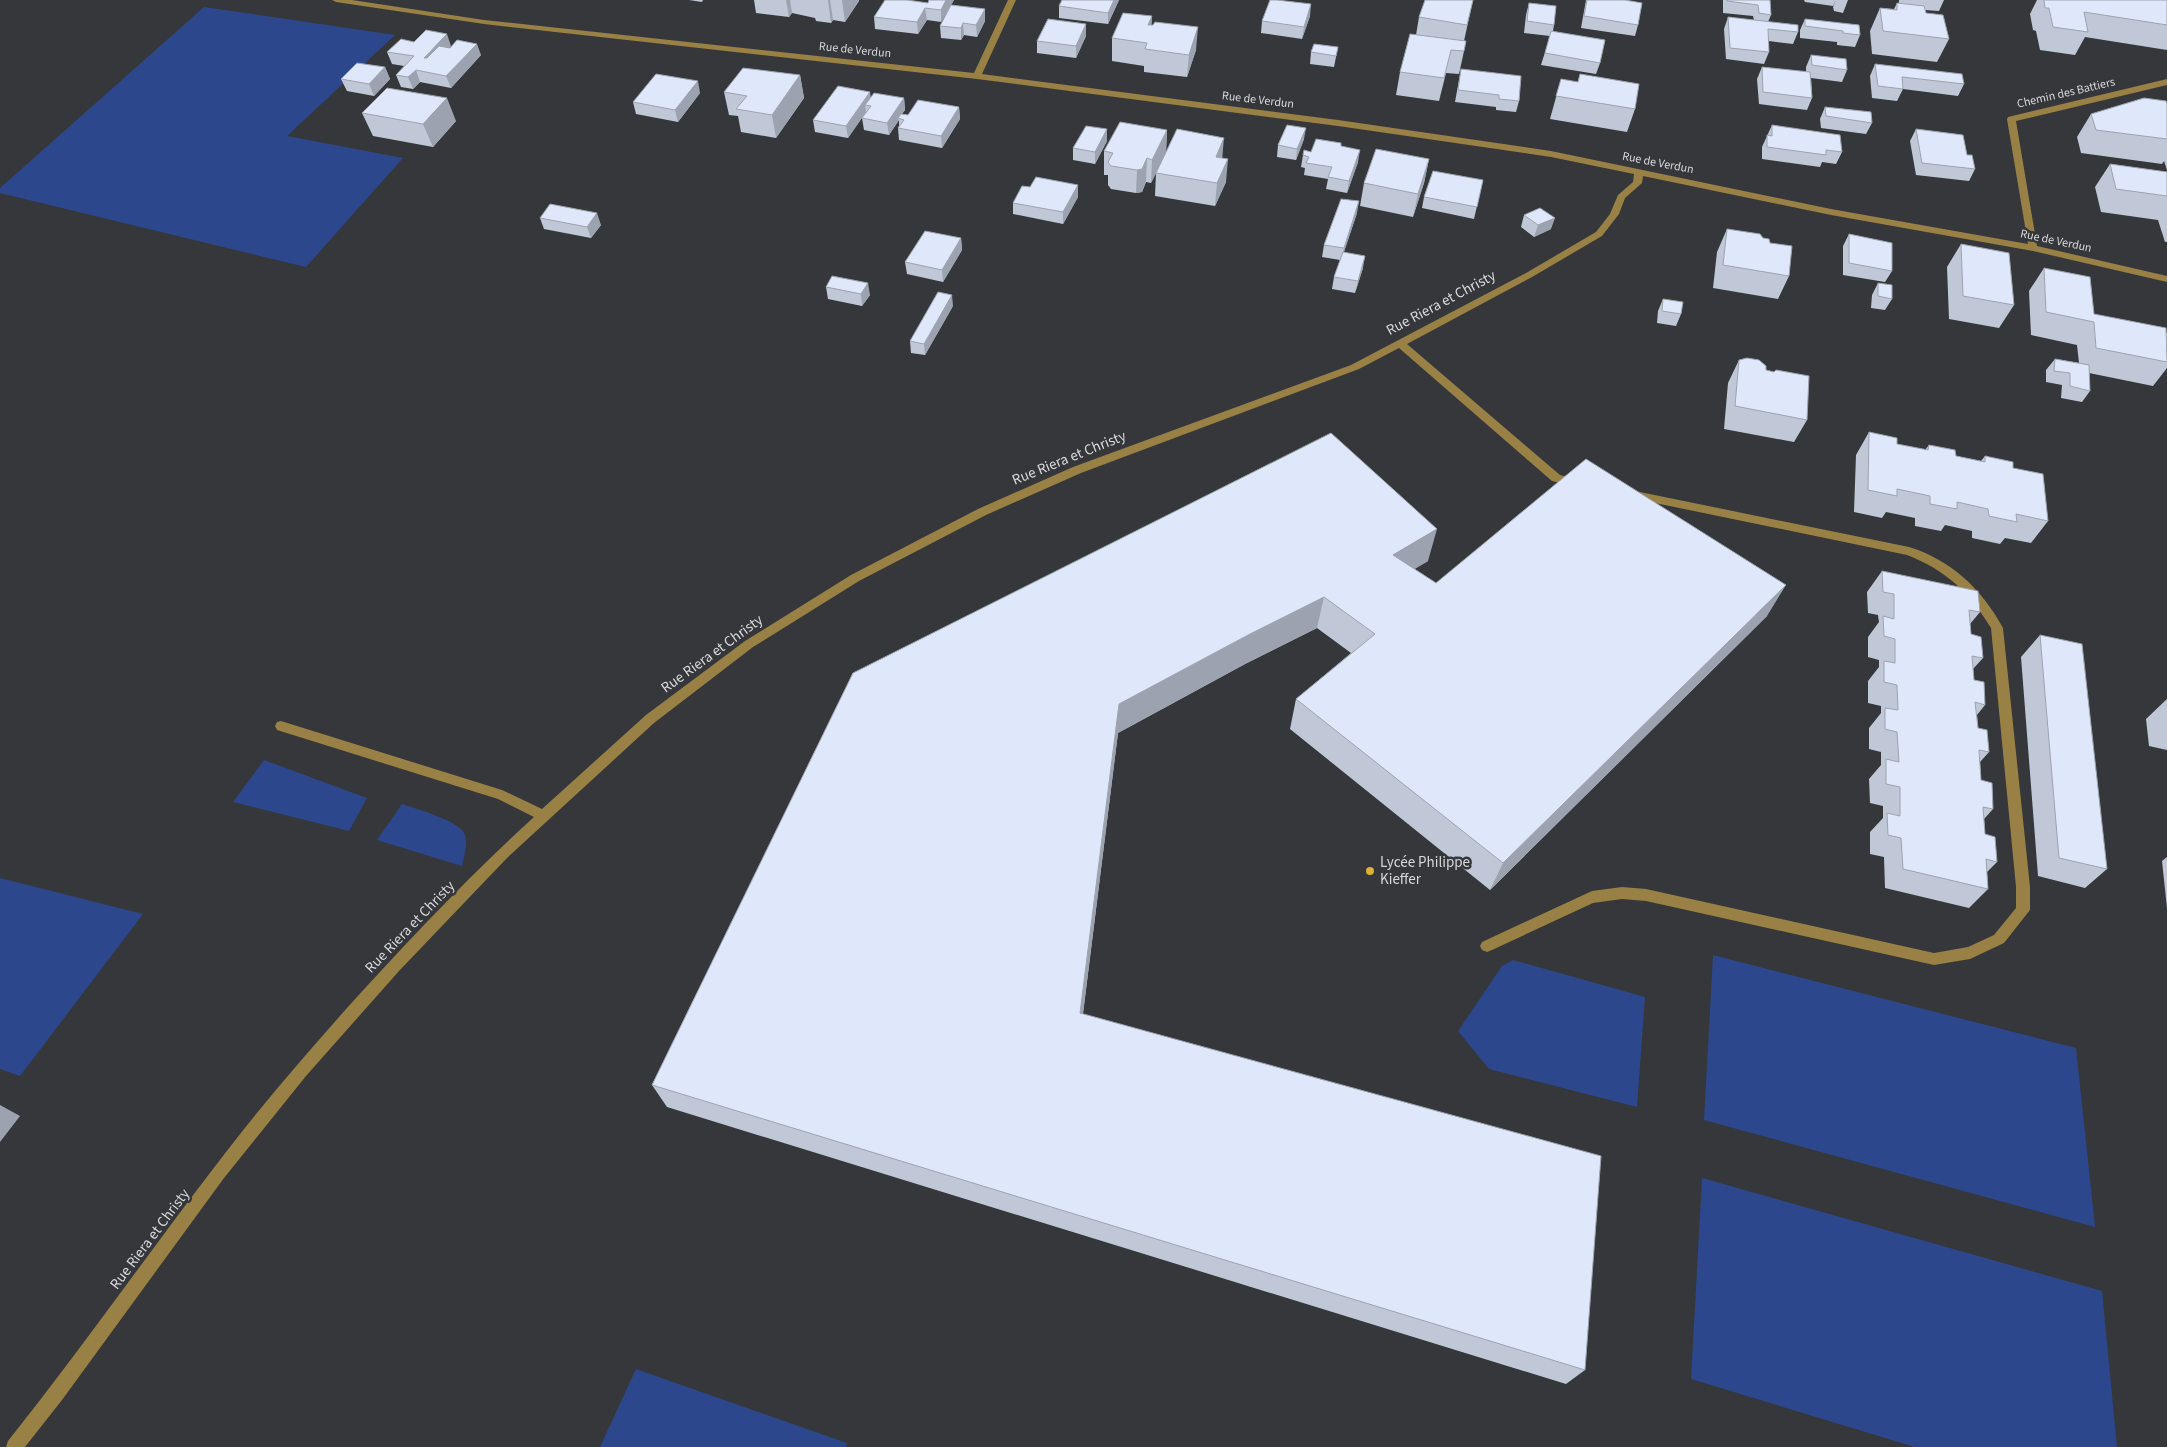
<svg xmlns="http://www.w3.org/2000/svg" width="2167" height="1447" font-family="'Source Sans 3',sans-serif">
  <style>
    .green { fill: #2d478c }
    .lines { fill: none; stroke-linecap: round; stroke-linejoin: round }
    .minor { fill: #998044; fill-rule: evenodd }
    .wall { fill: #c0c8d7 }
    .shaded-wall { fill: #9ca2af }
    .building { fill: #dfe8fa; stroke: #9ca2af }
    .poi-dot { fill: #deb133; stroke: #35373b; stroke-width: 2 }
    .labels { text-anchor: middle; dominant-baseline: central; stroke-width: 5; stroke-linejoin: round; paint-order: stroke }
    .far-street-label { font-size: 12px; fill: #d7d8da; stroke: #35373b }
    .street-label { font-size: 15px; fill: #d7d8da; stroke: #35373b }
    .poi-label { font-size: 15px; fill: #d7d8da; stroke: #35373b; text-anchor: start }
  </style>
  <rect width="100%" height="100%" fill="#35373b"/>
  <path class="green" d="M 204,7 L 395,35 L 287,136 L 403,158 L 306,267 L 0,193 L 0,188 Z
    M 264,760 L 367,798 L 349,831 L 233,802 Z
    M 402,804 C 416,809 461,821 465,835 C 468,845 464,856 462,866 L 377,840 Z
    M 0,878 L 143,914 L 20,1076 L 0,1069 Z
    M 1713,955 L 2076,1048 L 2095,1227 L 1704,1120 Z
    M 1513,960 L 1645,997 L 1637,1107 L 1489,1069 L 1458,1031 L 1502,966 Z
    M 1702,1178 L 2102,1291 L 2117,1447 L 1915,1447 L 1691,1379 Z
    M 636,1369 L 847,1443 L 846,1447 L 600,1447 Z"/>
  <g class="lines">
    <path class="minor" d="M 332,0 L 352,0 L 484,20 L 974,73 L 1008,0 L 1016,0 L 982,74 L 1338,120 L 1551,151 L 1831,209 L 2028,244 L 2007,119 L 2008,117 L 2167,79 L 2167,85 L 2016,121 L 2037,246 L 2167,276 L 2167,282 L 2033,251 L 1831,215 L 1643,176 L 1642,183 L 1625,198 L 1619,214 L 1602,236 L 1532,277 L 1407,344 L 1560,475 L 1580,480 L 1582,483 L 1580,486 L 1576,487 L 1552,481 L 1399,348 L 1359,369 L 1081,473 L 986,515 L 859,581 L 753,647 L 654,723 L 507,858 L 399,971 L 306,1076 L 224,1178 L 62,1400 L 25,1447 L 6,1447 L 8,1441 C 79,1352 144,1259 213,1169 C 255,1113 301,1060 347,1008 C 407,942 468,877 534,817 L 498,799 L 277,730 L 275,726 L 277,722 L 281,721 L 502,790 L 542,809 L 646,715 L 745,641 L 851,575 L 978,509 L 1073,467 L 1351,365 L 1526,273 L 1596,232 L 1610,214 L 1618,195 L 1633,182 L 1634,174 L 1551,157 L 1338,126 L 977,79 L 484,24 L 336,2 Z
      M 1630,490 L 1909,547 C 1951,560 1982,589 2003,628 L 2030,887 L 2030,910 L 2004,943 L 1970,959 L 1934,965 L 1646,901 L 1622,899 L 1593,903 L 1492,950 L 1487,952 L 1482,950 L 1480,946 L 1482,942 L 1592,891 L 1622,887 L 1646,889 L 1934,953 L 1968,947 L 1994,935 L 2016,908 L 2016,887 L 1991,628 C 1969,592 1947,571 1907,555 L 1626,497 L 1624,494 Z"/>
  </g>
  <path class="wall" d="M 689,0 L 703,0 L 702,2 Z
    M 754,0 L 859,0 L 859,1 L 845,22 L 833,20 L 831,23 L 816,21 L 815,18 L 792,13 L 789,17 L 756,13 Z
    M 929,0 L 954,0 L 951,5 L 985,9 L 985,21 L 977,37 L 964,35 L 961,40 L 941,38 L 940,26 L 947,12 L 941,22 L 927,20 L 918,34 L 875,29 L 874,17 L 928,3 Z
    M 1062,0 L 1119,0 L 1108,24 L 1059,18 L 1059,6 Z
    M 1473,0 L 1464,41 L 1464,51 L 1459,74 L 1446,73 L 1439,101 L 1396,95 L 1400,72 L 1416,35 L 1419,17 Z
    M 1586,0 L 1625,0 L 1638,25 L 1635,36 L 1581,28 Z
    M 1723,0 L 1770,0 L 1771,15 L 1768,22 L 1798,32 L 1793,44 L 1769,41 L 1769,52 L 1764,64 L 1726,59 L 1724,29 L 1728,17 L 1754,20 L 1753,16 L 1723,13 Z
    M 1804,0 L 1836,0 L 1833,6 L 1805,2 Z
    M 1836,0 L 1848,0 L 1843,13 L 1834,11 L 1833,7 Z
    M 1899,0 L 1944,0 L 1939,11 L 1925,10 L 1926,13 L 1949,39 L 1937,62 L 1872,54 L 1870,31 L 1880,8 L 1894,9 L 1897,3 L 1899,4 Z
    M 2037,0 L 2167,0 L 2167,50 L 2085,37 L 2075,55 L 2040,50 L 2036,31 L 2033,30 L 2030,14 Z
    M 1529,3 L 1554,25 L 1553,31 L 1600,63 L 1596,74 L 1541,65 L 1550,36 L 1524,33 L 1526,15 Z
    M 1152,16 L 1151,25 L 1196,50 L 1187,77 L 1144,72 L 1144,66 L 1112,61 L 1112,38 Z
    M 1310,16 L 1302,39 L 1261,33 L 1262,21 Z
    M 1805,19 L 1860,35 L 1855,47 L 1837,45 L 1837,42 L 1800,38 L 1800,30 Z
    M 1086,24 L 1086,36 L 1076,58 L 1037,53 L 1037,41 Z
    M 451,46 L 449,48 L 481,55 L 451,88 L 420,82 L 413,89 L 401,87 L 396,75 L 404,66 L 392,64 L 387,52 Z
    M 1338,47 L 1334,67 L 1310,64 L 1311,52 Z
    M 1811,55 L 1847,70 L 1842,82 L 1811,78 L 1812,98 L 1807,110 L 1759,104 L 1757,79 L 1762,67 L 1806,72 L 1806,67 Z
    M 1875,64 L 1964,84 L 1958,96 L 1903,89 L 1897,101 L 1872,98 L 1870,76 Z
    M 385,67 L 390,79 L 374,96 L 347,91 L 341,79 Z
    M 1461,69 L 1519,101 L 1516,112 L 1496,110 L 1496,107 L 1455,102 Z
    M 800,75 L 804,98 L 776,138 L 741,132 L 738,116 L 729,115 L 724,92 Z
    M 1561,79 L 1635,109 L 1627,132 L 1550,119 Z
    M 700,93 L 678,122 L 636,114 L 633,102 Z
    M 871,97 L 904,98 L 905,110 L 902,114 L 908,115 L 959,107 L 960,119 L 942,148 L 899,140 L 898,128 L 899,126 L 899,120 L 889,135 L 864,130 L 862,118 L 866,112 L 848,138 L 815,132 L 813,120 Z
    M 2167,103 L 2167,170 L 2164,161 L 2162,164 L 2081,153 L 2077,137 L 2091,114 Z
    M 1825,107 L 1872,123 L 1866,134 L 1821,128 L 1820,119 Z
    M 362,113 L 456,121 L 433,147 L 373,136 Z
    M 1772,125 L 1842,152 L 1836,164 L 1822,162 L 1820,167 L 1762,159 L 1762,147 Z
    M 1107,129 L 1107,141 L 1095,164 L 1073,160 L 1073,148 Z
    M 1916,129 L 1967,155 L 1975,169 L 1969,181 L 1916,175 L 1910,141 Z
    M 1167,130 L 1166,152 L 1223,158 L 1226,182 L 1215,206 L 1155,196 L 1156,173 L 1151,183 L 1146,182 L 1142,192 L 1136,193 L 1111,189 L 1108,185 L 1108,175 L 1104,175 L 1104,151 Z
    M 1304,139 L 1296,160 L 1277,157 L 1278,145 Z
    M 1341,146 L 1358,162 L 1347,193 L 1326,189 L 1328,179 L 1304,175 L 1305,168 L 1301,167 L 1303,155 L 1311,152 Z
    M 1429,159 L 1424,183 L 1413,217 L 1360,206 L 1364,183 Z
    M 2110,164 L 2167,172 L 2167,242 L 2165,242 L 2158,220 L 2101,212 L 2095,187 Z
    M 1483,180 L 1474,219 L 1422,208 L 1424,197 Z
    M 1030,187 L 1078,197 L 1063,224 L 1013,214 L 1013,203 Z
    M 1357,213 L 1344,252 L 1363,268 L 1355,293 L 1332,289 L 1334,277 L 1340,260 L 1322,257 L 1324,245 Z
    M 1524,215 L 1551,229 L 1534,237 L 1521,227 Z
    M 540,218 L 601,225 L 591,238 L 544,229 Z
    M 1727,229 L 1763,238 L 1770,243 L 1789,276 L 1778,299 L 1713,288 L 1717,252 Z
    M 1849,234 L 1892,271 L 1885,282 L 1843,275 L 1843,246 Z
    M 961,238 L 962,250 L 943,282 L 907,274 L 905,262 Z
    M 1961,244 L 2014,305 L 1999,328 L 1949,319 L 1947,267 Z
    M 2044,268 L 2094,314 L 2167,333 L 2167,368 L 2153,386 L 2089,373 L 2090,391 L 2082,402 L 2061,398 L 2062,385 L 2046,382 L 2046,370 L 2055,359 L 2079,363 L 2077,345 L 2031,335 L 2029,291 Z
    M 1878,283 L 1892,299 L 1885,310 L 1871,308 L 1872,295 Z
    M 826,287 L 870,295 L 862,306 L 828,299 Z
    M 1663,299 L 1681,314 L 1676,326 L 1657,323 L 1658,311 Z
    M 953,306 L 925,355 L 911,353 L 910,341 Z
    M 1739,360 L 1766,370 L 1807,420 L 1794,442 L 1724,429 L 1728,383 Z
    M 1869,432 L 1897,444 L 1925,450 L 1929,445 L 1956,456 L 1981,461 L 1985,456 L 2013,468 L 2048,521 L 2031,543 L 2005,538 L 2000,544 L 1972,538 L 1972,531 L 1945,525 L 1941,531 L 1915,526 L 1915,518 L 1886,512 L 1882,518 L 1854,512 L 1856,455 Z
    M 1428,561 L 1414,569 L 1436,583 L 1767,616 L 1490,890 L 1290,729 L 1296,699 L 1351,653 L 1317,628 L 1245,664 L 1118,733 L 1083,1014 L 1585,1370 L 1566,1384 L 667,1107 L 652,1085 L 853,673 Z
    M 1882,571 L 1980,612 L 1970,624 L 1971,634 L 1983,658 L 1973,669 L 1974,680 L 1985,705 L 1977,715 L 1978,728 L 1989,752 L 1980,762 L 1981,780 L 1993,809 L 1984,819 L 1985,834 L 1997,862 L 1987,872 L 1988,889 L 1969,908 L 1885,888 L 1884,857 L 1870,854 L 1870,832 L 1883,818 L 1883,806 L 1870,803 L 1869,779 L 1881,765 L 1881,752 L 1869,749 L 1869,728 L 1881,713 L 1881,706 L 1868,703 L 1868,681 L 1879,667 L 1879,660 L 1868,657 L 1868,637 L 1879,622 L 1878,615 L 1868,613 L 1867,592 Z
    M 2040,635 L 2107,869 L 2085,888 L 2038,876 L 2021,657 Z
    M 2167,699 L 2167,750 L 2149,746 L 2146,719 Z
    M 2167,857 L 2167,908 L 2162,861 Z"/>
  <path class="shaded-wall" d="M 786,0 L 790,0 L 792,13 L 789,17 Z
    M 828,0 L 830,0 L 833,20 L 831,23 Z
    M 842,0 L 859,0 L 845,22 Z
    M 946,0 L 954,0 L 941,22 L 941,10 Z
    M 1114,0 L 1119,0 L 1108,24 L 1108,13 Z
    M 1311,4 L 1310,16 L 1302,39 L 1304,27 Z
    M 925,8 L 927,20 L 918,34 L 917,22 Z
    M 985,9 L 985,21 L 977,37 L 976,25 Z
    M 1152,16 L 1151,39 L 1148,25 Z
    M 963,23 L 964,35 L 961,40 L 961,28 Z
    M 1086,24 L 1086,36 L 1076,58 L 1076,46 Z
    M 1198,27 L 1196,50 L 1187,77 L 1189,55 Z
    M 447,34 L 451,46 L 428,70 L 424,58 Z
    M 477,44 L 481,55 L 451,88 L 446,76 Z
    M 385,67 L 390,79 L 374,96 L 369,84 Z
    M 416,70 L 420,82 L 413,89 L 408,77 Z
    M 800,75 L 804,98 L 776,138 L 772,115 Z
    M 698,81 L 700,93 L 678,122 L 675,110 Z
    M 870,92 L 872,104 L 865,105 L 866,112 L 848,138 L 846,126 Z
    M 447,98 L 456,121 L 433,147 L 423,124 Z
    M 904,98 L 905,110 L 899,118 L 898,118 L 899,120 L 889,135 L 887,123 Z
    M 959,107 L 960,119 L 942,148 L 941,136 Z
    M 1306,128 L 1304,139 L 1296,160 L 1297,149 Z
    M 1107,129 L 1107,141 L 1095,164 L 1095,152 Z
    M 1167,130 L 1166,153 L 1151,183 L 1152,160 Z
    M 1224,138 L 1222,161 L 1216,157 Z
    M 1360,150 L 1358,162 L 1347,193 L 1349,181 Z
    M 1147,158 L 1146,182 L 1142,192 L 1136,193 L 1137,170 Z
    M 1228,159 L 1226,182 L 1215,206 L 1217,183 Z
    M 1429,159 L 1424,183 L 1413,217 L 1418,194 Z
    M 1078,185 L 1078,197 L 1063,224 L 1063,212 Z
    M 1359,201 L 1357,213 L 1341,260 L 1344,248 Z
    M 597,213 L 601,225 L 591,238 L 587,227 Z
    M 1555,218 L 1551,229 L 1534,237 L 1538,225 Z
    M 961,238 L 962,250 L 943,282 L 942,270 Z
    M 1365,256 L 1363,268 L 1355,293 L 1358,281 Z
    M 868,283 L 870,295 L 862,306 L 861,294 Z
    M 952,295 L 953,306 L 925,355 L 924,344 Z
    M 1437,529 L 1428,561 L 1385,587 L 1393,555 Z
    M 1786,585 L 1767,616 L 1490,890 L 1503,863 Z
    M 1324,597 L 1317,628 L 1245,664 L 1118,733 L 1080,1037 L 1080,1013 L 1119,704 L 1250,634 Z
    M 0,1105 L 20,1116 L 0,1142 Z"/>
  <path class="building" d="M 885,0 L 907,0 L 928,3 L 929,0 L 946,0 L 941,10 L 925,8 L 917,22 L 874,17 Z
    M 1062,0 L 1114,0 L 1108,13 L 1059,6 Z
    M 1270,0 L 1277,0 L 1311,4 L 1304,27 L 1262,21 Z
    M 1425,0 L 1473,0 L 1467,25 L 1419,17 Z
    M 1587,0 L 1625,0 L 1642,3 L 1638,25 L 1584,16 Z
    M 1727,0 L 1770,0 L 1771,15 L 1759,13 L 1758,5 L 1727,1 Z
    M 2044,0 L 2167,0 L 2167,25 L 2084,12 L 2088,32 L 2053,27 L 2049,8 L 2045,8 Z
    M 1529,3 L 1556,6 L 1554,25 L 1527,21 Z
    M 1897,3 L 1924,6 L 1926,13 L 1943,15 L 1949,39 L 1883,31 L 1880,8 L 1897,10 Z
    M 951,5 L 985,9 L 976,25 L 963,23 L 961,28 L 940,26 Z
    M 1123,13 L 1152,16 L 1148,25 L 1153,25 L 1155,22 L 1198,27 L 1189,55 L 1145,49 L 1147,43 L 1112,38 Z
    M 1728,17 L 1798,25 L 1798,32 L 1768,29 L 1769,52 L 1730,48 Z
    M 1048,19 L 1086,24 L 1076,46 L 1037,41 Z
    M 1805,19 L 1859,25 L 1860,35 L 1843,33 L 1843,31 L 1805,26 Z
    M 426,30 L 447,34 L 424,58 L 427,58 L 439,46 L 450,48 L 457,40 L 477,44 L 446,76 L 416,70 L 408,77 L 396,75 L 414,56 L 387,52 L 401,39 L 414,42 Z
    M 1551,31 L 1605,40 L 1600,63 L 1545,53 Z
    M 1410,34 L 1466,41 L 1464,51 L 1451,50 L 1444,78 L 1400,72 Z
    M 1314,44 L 1338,47 L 1336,56 L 1311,52 Z
    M 1811,55 L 1846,59 L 1847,70 L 1812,65 Z
    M 357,63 L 385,67 L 369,84 L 341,79 Z
    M 1875,64 L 1962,74 L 1964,84 L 1902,77 L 1903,89 L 1878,86 Z
    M 1762,67 L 1810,72 L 1812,98 L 1763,92 Z
    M 743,68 L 800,75 L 772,115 L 736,109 L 747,96 L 724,92 Z
    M 1461,69 L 1521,76 L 1519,101 L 1499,99 L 1499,95 L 1458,90 Z
    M 656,74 L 698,81 L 675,110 L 633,102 Z
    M 1580,74 L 1639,84 L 1635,109 L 1556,96 L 1561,79 L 1578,82 Z
    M 838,86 L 870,92 L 846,126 L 813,120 Z
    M 387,88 L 447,98 L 423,124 L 362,113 Z
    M 874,93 L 904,98 L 887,123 L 862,118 L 871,106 L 865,105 Z
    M 2144,98 L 2166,101 L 2167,103 L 2167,139 L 2096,130 L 2091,114 Z
    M 918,100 L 959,107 L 941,136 L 898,128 L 904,120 L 898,118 L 901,114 L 908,115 Z
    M 1825,107 L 1871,112 L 1872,123 L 1826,116 Z
    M 1120,122 L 1167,130 L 1152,160 L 1147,158 L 1142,169 L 1137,170 L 1111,166 L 1108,162 L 1113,153 L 1104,151 Z
    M 1287,125 L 1306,128 L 1297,149 L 1278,145 Z
    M 1772,125 L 1840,135 L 1842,152 L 1826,150 L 1826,155 L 1767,147 L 1767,135 L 1772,136 Z
    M 1086,126 L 1107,129 L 1095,152 L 1073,148 Z
    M 1177,129 L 1224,138 L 1216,157 L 1228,159 L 1217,183 L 1156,173 Z
    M 1916,129 L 1963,135 L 1967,155 L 1972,155 L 1975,169 L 1922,163 Z
    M 1316,139 L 1341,143 L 1341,146 L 1360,150 L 1349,181 L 1328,177 L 1332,167 L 1306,163 L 1309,157 L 1303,155 L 1304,150 L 1311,152 Z
    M 1376,149 L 1429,159 L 1418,194 L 1364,183 Z
    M 2110,164 L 2167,172 L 2167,196 L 2116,189 Z
    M 1433,171 L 1483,180 L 1477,207 L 1424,197 Z
    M 1036,177 L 1078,185 L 1063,212 L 1013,203 L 1022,186 L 1030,187 Z
    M 1341,199 L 1359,201 L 1344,248 L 1324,245 Z
    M 550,204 L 597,213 L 587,227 L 540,218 Z
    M 1540,208 L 1555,218 L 1538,225 L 1524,215 Z
    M 1727,229 L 1760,234 L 1763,238 L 1769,239 L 1770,243 L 1792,246 L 1789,276 L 1723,265 Z
    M 925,231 L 961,238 L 942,270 L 905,262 Z
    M 1849,234 L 1892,243 L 1892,271 L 1849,263 Z
    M 1961,244 L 2009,253 L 2014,305 L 1963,296 Z
    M 1343,252 L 1365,256 L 1358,281 L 1334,277 Z
    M 2044,268 L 2090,277 L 2094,314 L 2166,328 L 2167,362 L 2096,348 L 2094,322 L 2046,312 Z
    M 832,276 L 868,283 L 861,294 L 826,287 Z
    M 1878,283 L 1892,285 L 1892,299 L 1878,296 Z
    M 938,292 L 952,295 L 924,344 L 910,341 Z
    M 1663,299 L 1683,302 L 1681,314 L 1662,311 Z
    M 1747,358 L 1759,360 L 1766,366 L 1766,370 L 1774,372 L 1776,370 L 1809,376 L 1807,420 L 1735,406 L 1739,360 Z
    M 2055,359 L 2089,365 L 2090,391 L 2070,386 L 2070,373 L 2054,371 Z
    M 1869,432 L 1897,438 L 1897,444 L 1928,450 L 1929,445 L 1955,450 L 1956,456 L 1985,462 L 1985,456 L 2013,462 L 2013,468 L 2043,474 L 2048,521 L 2016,514 L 2017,522 L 1989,516 L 1988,509 L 1957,502 L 1957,509 L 1930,504 L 1930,496 L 1897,489 L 1897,496 L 1868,490 Z
    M 1331,433 L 1437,529 L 1393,555 L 1436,583 L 1586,459 L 1786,585 L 1503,863 L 1296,699 L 1375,634 L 1324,597 L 1250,634 L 1119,704 L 1080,1013 L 1601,1156 L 1585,1370 L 652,1085 L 853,673 Z
    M 1882,571 L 1978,591 L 1980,612 L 1969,610 L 1971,634 L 1981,637 L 1983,658 L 1972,656 L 1974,680 L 1984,682 L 1985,705 L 1975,702 L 1978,728 L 1987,730 L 1989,752 L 1979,750 L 1981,780 L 1992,783 L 1993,809 L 1983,807 L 1985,834 L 1995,837 L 1997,862 L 1986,859 L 1988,889 L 1903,869 L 1901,838 L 1888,835 L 1887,813 L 1900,816 L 1900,787 L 1886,784 L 1886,759 L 1899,762 L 1897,732 L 1885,729 L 1885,708 L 1898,710 L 1897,685 L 1884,682 L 1884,661 L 1895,663 L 1895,639 L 1884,636 L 1883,616 L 1894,619 L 1894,594 L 1883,592 Z
    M 2040,635 L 2082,644 L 2107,869 L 2059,858 Z"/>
  <circle class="poi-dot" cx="1370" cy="871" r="5"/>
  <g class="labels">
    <g class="far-street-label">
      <text transform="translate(855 50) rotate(6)">Rue de Verdun</text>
      <text transform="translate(2066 93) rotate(-13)">Chemin des Battiers</text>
      <text transform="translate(1258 100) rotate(7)">Rue de Verdun</text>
      <text transform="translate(1658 163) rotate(11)">Rue de Verdun</text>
      <text transform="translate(2056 241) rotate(12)">Rue de Verdun</text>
    </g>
    <g class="street-label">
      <text transform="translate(1441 303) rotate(-28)">Rue Riera et Christy</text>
      <text transform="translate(1069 458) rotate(-22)">Rue Riera et Christy</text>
      <text transform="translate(712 654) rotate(-36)">Rue Riera et Christy</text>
      <text transform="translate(410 927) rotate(-46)">Rue Riera et Christy</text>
      <text transform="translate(150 1239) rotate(-53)">Rue Riera et Christy</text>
    </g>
    <g class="poi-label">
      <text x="1380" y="862">Lycée Philippe<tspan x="1380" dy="17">Kieffer</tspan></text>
    </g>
  </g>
</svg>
